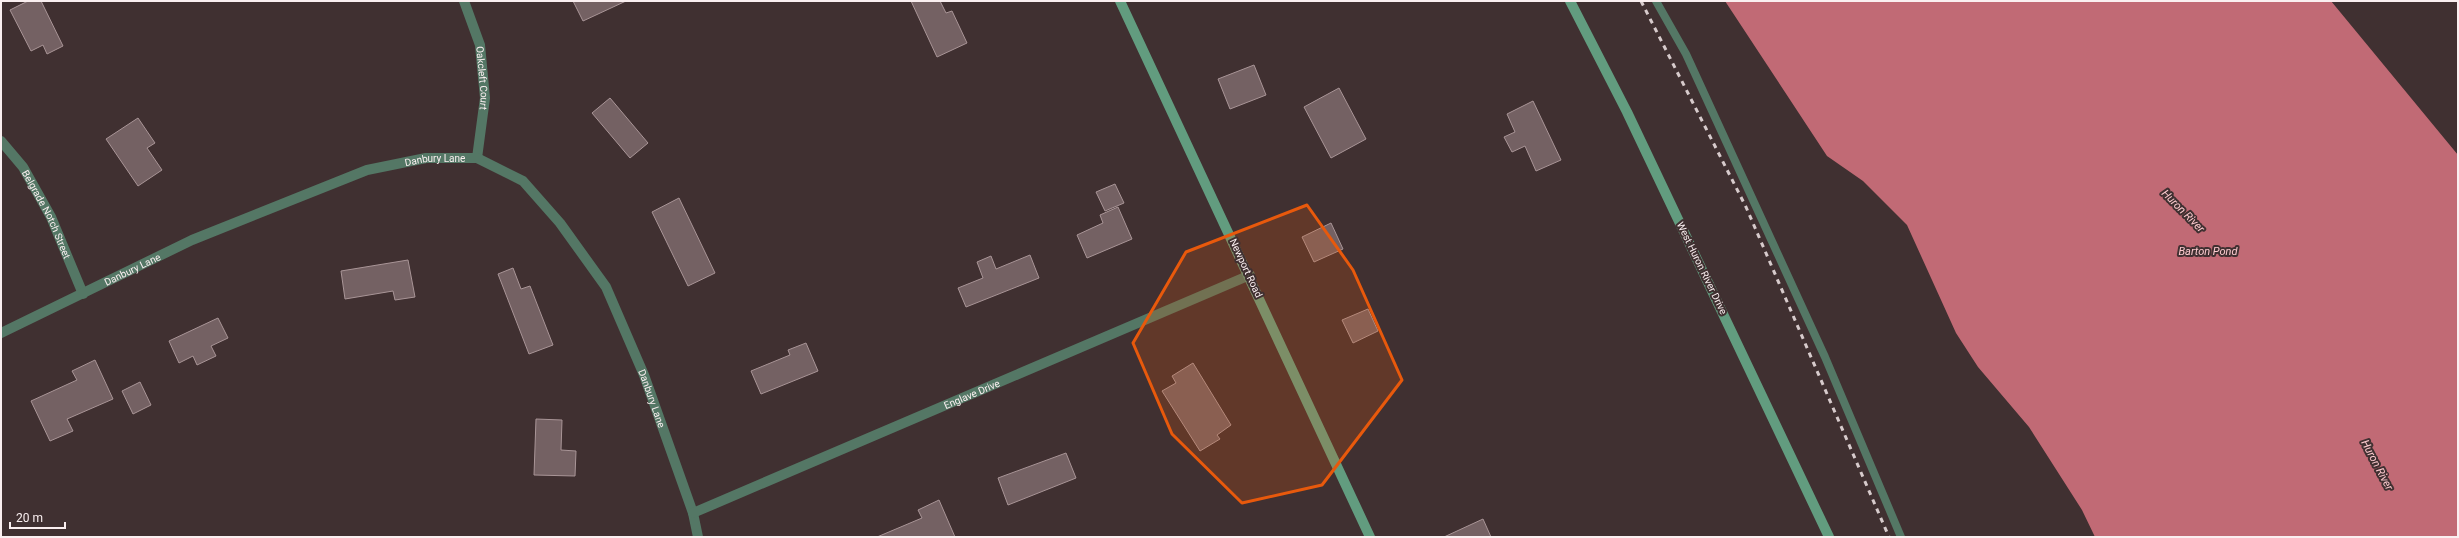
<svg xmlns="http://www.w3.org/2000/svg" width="2459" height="538" font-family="Roboto,sans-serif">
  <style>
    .water { fill: #c16a75 }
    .building { fill: #746163; stroke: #a99597 }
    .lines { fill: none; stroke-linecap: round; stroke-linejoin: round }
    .lane { stroke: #547765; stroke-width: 8 }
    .street { stroke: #547765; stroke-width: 10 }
    .secondary { stroke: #629c7f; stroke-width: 10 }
    .rail { stroke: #d7cbcc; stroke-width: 3; stroke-dasharray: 5 5; stroke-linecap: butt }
    .marked { fill: #e8590c; fill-opacity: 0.2; stroke: #e8590c; stroke-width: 3; stroke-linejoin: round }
    .labels { text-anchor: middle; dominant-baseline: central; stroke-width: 4; stroke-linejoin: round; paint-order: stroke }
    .street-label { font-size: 10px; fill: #faeff0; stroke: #403031 }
    .water-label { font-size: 11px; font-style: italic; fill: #fdcbcf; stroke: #403031 }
  </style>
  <rect width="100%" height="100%" fill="#403031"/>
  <path class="water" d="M 1725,1 L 2331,1 L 2458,155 L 2458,537 L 2095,537 L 2082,510 L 2029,427 L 1978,367 L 1956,333 L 1907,225 L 1863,181 L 1827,156 Z"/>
  <path class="building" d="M 28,1 L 41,1 L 63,46 L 47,54 L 43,45 L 31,51 L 10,10 Z
    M 573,1 L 626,1 L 583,21 Z
    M 911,1 L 940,1 L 946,13 L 952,11 L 967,43 L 937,57 Z
    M 1254,65 L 1266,95 L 1230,109 L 1218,79 Z
    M 1339,88 L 1366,139 L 1331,158 L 1304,107 Z
    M 610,98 L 648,143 L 630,158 L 592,113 Z
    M 1533,101 L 1561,160 L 1536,171 L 1525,146 L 1512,152 L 1504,137 L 1515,132 L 1507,114 Z
    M 138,118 L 155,143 L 147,148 L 162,170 L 138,186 L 106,139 Z
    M 1115,184 L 1124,203 L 1105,211 L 1096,192 Z
    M 679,198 L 715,273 L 688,286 L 652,212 Z
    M 1118,207 L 1132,239 L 1087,258 L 1077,235 L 1103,223 L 1100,215 Z
    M 1331,223 L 1343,249 L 1314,262 L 1302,237 Z
    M 1030,255 L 1039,278 L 966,307 L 958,288 L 983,278 L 977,262 L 991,256 L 996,269 Z
    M 408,260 L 415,297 L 395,300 L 393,291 L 345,299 L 341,271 Z
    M 513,268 L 521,289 L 530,286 L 553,345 L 529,354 L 498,274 Z
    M 1368,309 L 1378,331 L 1353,343 L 1342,320 Z
    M 218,318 L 228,338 L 211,346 L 216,356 L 197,365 L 193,356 L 179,363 L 169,341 Z
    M 806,343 L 818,371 L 761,394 L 751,371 L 790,355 L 788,350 Z
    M 95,360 L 113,399 L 67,419 L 73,431 L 50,441 L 31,401 L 77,380 L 72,371 Z
    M 1193,363 L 1231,425 L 1217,435 L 1220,439 L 1200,451 L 1162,391 L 1176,383 L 1172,376 Z
    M 140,382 L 151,405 L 133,414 L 122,391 Z
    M 536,419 L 562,420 L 561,450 L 576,451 L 575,476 L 534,475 Z
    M 1066,453 L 1076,478 L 1008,505 L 998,478 Z
    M 939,500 L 955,537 L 877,537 L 922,518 L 918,510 Z
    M 1483,519 L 1491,537 L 1444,537 Z"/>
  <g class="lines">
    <path class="lane" d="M 1656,1 L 1686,54 L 1825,357 L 1901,537"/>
    <g class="street">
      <path id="s1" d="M 464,1 L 480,45 L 485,98 L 477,158"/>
      <path id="s2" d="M 1,141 L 23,167 L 51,217 L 83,294"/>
      <path id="s3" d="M 1,333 L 192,240 L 367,170 L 426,158 L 477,158 L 523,181 L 560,223 L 606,287 L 644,375 L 693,513 L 698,537"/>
      <path id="s4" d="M 693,513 L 1250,275"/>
    </g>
    <path class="secondary" d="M 1120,1 L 1370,537
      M 1570,1 L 1627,112 L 1829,537"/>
    <path class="rail" d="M 1641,1 L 1746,207 L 1889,537"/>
  </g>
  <path class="marked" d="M 1307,205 L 1353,270 L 1402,380 L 1322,485 L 1242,503 L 1172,434 L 1133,343 L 1186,252 Z"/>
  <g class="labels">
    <g class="street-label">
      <text stroke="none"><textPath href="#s1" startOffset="80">Oakcleft Court</textPath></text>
      <text stroke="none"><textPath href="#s3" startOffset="470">Danbury Lane</textPath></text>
      <text stroke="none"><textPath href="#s2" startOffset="87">Belgrade Notch Street</textPath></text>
      <text transform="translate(1246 268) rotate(65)">Newport Road</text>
      <text transform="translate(1702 268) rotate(64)">West Huron River Drive</text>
      <text stroke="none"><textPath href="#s3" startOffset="146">Danbury Lane</textPath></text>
      <text stroke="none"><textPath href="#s4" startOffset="303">Englave Drive</textPath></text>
      <text stroke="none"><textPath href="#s3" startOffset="819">Danbury Lane</textPath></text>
    </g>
    <g class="water-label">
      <text transform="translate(2183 211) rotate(45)">Huron River</text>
      <text x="2208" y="251">Barton Pond</text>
      <text transform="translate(2377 465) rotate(62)">Huron River</text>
    </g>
  </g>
  <rect width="2459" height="538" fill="none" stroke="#faeff0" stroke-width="4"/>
  <path d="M10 522v6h55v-6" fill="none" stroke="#faeff0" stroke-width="2"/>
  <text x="16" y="522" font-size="12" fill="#faeff0" stroke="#403031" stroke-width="3" paint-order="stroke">20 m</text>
</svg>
